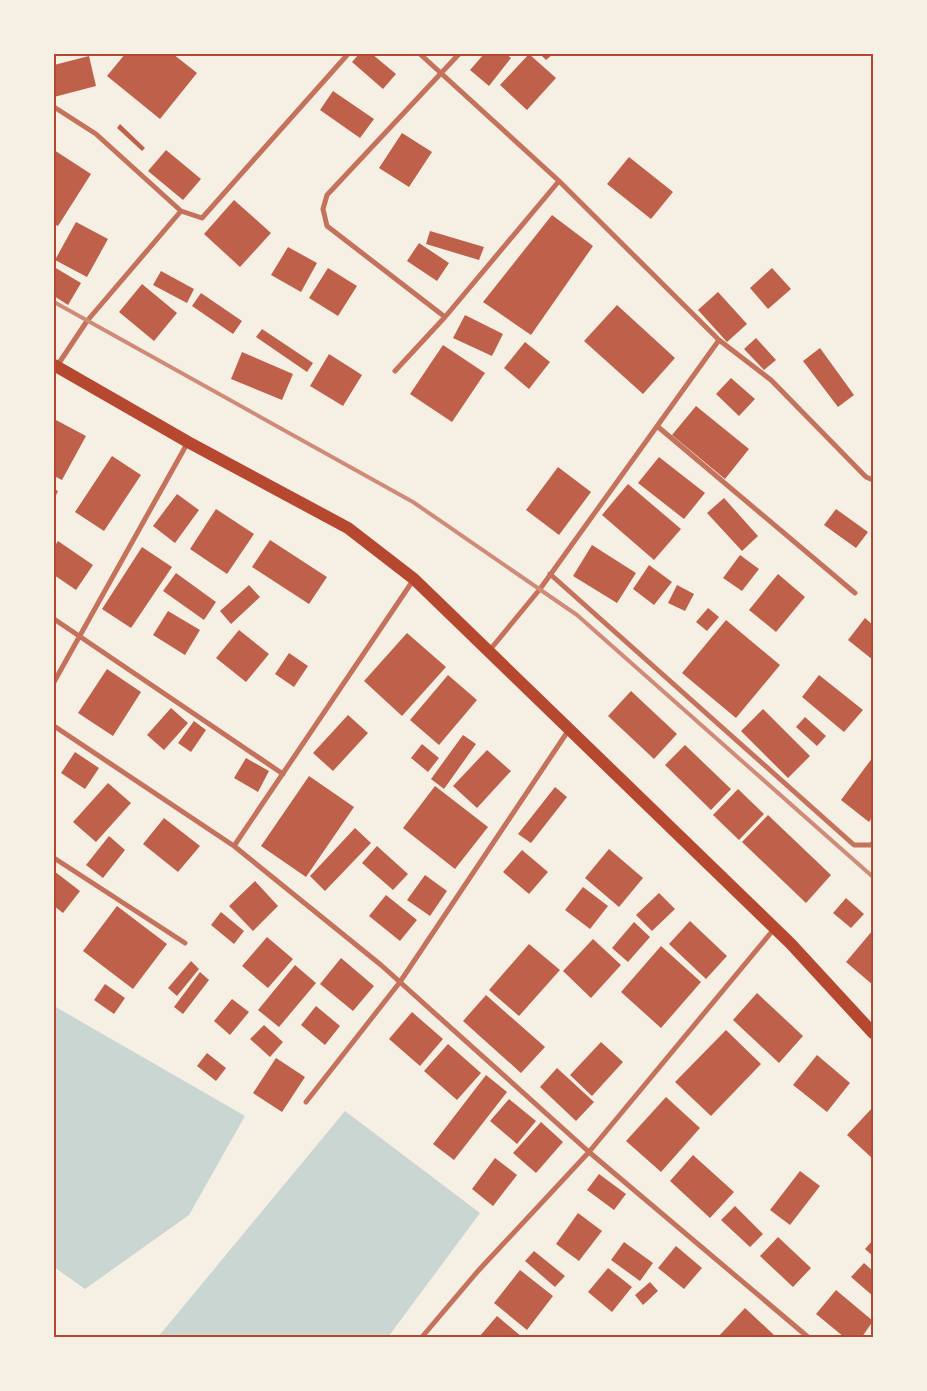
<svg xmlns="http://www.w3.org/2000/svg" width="927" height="1391" font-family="'Golos Text',sans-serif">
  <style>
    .water { fill: #c9d6d2 }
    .building { fill: #bf614a }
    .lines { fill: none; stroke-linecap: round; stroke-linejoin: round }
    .minor { stroke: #c5725c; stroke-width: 5 }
    .primary { stroke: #b5482f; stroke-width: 12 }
    .rail { stroke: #cf8b77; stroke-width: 4 }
    .neatline { fill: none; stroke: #b5482f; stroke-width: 2 }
  </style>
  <rect width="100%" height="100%" fill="#f6efe4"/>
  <path class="water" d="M 54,1006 L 245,1116 L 189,1215 L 85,1289 L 54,1267 Z
    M 345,1111 L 480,1213 L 388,1337 L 158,1337 Z"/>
  <path class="building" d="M 125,54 L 173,54 L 197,73 L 160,119 L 107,76 Z
    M 359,54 L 372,54 L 396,74 L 383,89 L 352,62 Z
    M 484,54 L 506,54 L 511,58 L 489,86 L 470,70 Z
    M 529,54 L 556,78 L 527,110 L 500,85 Z
    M 540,54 L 553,54 L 546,60 Z
    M 89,56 L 96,86 L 54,97 L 54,65 Z
    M 333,91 L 374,119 L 360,138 L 320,110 Z
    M 120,124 L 145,148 L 142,151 L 117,128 Z
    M 402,133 L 432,152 L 409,187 L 379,168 Z
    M 54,150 L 91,174 L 58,226 L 54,224 Z
    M 166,150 L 201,179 L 183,200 L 148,171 Z
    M 629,157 L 673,192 L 651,219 L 607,184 Z
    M 234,200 L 271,233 L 240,267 L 204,234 Z
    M 552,215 L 593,246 L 531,335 L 483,302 Z
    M 76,222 L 108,239 L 87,277 L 55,260 Z
    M 430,231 L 484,247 L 479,260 L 426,244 Z
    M 419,243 L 449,263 L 437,281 L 407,261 Z
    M 288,247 L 317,263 L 301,292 L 271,275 Z
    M 54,267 L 81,283 L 68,305 L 54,296 Z
    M 328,268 L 357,286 L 338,316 L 309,298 Z
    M 772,268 L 791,289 L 768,309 L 750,288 Z
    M 161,271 L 194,289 L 187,303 L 153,285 Z
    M 142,284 L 177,313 L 154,341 L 119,312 Z
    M 718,292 L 747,324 L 727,342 L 698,310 Z
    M 201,293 L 242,321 L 233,334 L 192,306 Z
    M 617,305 L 675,358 L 643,394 L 584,341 Z
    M 465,315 L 503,334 L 492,356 L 453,338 Z
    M 262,329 L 313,363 L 307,372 L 256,337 Z
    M 756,338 L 776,360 L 764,370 L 744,349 Z
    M 525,342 L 550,362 L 529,389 L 504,368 Z
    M 443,345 L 485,373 L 452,422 L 410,394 Z
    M 820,348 L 854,395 L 838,407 L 803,361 Z
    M 242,352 L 293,374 L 282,400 L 231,379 Z
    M 329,354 L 362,375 L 343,406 L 310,386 Z
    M 731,378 L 755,399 L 739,416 L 716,394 Z
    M 696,406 L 749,449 L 725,479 L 672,435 Z
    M 54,419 L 86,436 L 62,480 L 54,476 Z
    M 112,456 L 141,475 L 104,531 L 75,512 Z
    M 659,457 L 705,493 L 684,519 L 638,483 Z
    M 558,467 L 591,492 L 559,535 L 526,510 Z
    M 628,484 L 681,529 L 654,560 L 602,515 Z
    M 54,489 L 58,491 L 54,500 Z
    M 177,494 L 199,510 L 175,543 L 153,526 Z
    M 724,498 L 758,536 L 742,551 L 707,513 Z
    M 216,509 L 254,534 L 227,574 L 190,549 Z
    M 836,509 L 868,532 L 856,548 L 824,525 Z
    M 270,540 L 327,577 L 309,604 L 252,567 Z
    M 58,541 L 93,565 L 76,590 L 54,575 L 54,547 Z
    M 592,545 L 636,573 L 617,603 L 573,576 Z
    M 142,547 L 172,567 L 131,628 L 102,609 Z
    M 740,555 L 759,569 L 742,591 L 723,578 Z
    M 649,565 L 672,582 L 654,605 L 633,589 Z
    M 176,573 L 216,602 L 204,620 L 163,591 Z
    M 778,574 L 805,597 L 776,632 L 749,610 Z
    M 249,585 L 260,597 L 231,624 L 220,611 Z
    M 677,585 L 694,594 L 685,611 L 668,603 Z
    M 708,608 L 719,617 L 707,631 L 696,622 Z
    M 168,611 L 200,630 L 185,655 L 153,635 Z
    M 865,618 L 873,625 L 873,660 L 848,640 Z
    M 726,620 L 780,665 L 736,718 L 682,673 Z
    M 239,630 L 269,654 L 246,682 L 216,658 Z
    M 407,633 L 446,667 L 402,716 L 364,681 Z
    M 289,653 L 308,666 L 294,687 L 275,674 Z
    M 107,669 L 141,692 L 113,736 L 78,713 Z
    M 448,675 L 477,700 L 439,745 L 410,720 Z
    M 819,675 L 863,710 L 844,732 L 802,697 Z
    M 631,691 L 677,734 L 654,759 L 608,716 Z
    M 171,708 L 188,723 L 164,750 L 147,735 Z
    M 763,709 L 810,756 L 788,778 L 741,731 Z
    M 348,715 L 368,733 L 333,771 L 313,753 Z
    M 805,717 L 826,736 L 817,746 L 796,727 Z
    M 194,721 L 206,730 L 191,752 L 178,743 Z
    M 463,735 L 476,744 L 444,789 L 431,779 Z
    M 422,744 L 439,758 L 428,772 L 411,758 Z
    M 685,745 L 731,789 L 711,810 L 665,765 Z
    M 487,750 L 511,771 L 477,808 L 453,786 Z
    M 75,752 L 99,768 L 85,789 L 61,773 Z
    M 873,757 L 873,816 L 869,822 L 841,800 Z
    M 246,758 L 269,771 L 258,792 L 234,778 Z
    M 309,776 L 354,807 L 306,877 L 261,846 Z
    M 108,783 L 131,803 L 96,842 L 73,822 Z
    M 435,786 L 488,827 L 455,869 L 403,828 Z
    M 555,787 L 567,797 L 531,843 L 518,834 Z
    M 738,789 L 764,814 L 739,840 L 713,815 Z
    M 768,815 L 831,875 L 806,903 L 742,842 Z
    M 164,818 L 200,846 L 178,872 L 143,844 Z
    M 355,828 L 371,843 L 325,891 L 310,876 Z
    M 109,836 L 125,850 L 103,878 L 86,865 Z
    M 377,846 L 408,874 L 393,890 L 362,863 Z
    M 609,849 L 643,878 L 619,907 L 585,878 Z
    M 522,850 L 548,872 L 529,894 L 503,872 Z
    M 54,871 L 80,891 L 63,913 L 54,906 Z
    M 425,875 L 447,891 L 430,916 L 407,900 Z
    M 255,881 L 278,906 L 253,931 L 229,906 Z
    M 583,887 L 608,906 L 590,929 L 565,910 Z
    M 659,893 L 675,909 L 652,931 L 636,915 Z
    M 386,895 L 417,920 L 400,941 L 369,916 Z
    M 846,898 L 864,914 L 851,928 L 833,913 Z
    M 117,906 L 167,944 L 133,989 L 83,951 Z
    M 221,912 L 244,931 L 234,944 L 211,925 Z
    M 690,921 L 727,956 L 706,979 L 669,944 Z
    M 634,922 L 650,937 L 628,962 L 612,948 Z
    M 873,930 L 873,985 L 846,962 Z
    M 267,937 L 293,959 L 268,988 L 242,966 Z
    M 593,939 L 621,965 L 591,998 L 563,971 Z
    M 529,944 L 560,970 L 519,1016 L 489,990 Z
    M 661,946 L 701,982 L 661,1028 L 621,992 Z
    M 341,958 L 374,986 L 353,1011 L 320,984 Z
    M 191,961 L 199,969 L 177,996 L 168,988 Z
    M 295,965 L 316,983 L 279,1027 L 258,1010 Z
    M 200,972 L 209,980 L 183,1014 L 174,1007 Z
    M 105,984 L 125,998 L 114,1014 L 94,1000 Z
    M 757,993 L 803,1036 L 779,1063 L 733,1020 Z
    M 486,995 L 545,1047 L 521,1073 L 463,1021 Z
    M 232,999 L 249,1012 L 230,1035 L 214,1021 Z
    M 316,1006 L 340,1026 L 325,1045 L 301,1025 Z
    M 412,1012 L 443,1039 L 420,1066 L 389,1039 Z
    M 264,1025 L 283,1042 L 270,1057 L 250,1039 Z
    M 726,1030 L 761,1064 L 711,1116 L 675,1082 Z
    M 601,1042 L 623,1062 L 592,1096 L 570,1075 Z
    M 448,1044 L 481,1073 L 457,1100 L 424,1071 Z
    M 207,1053 L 226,1068 L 216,1081 L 197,1066 Z
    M 817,1055 L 850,1083 L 827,1112 L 793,1085 Z
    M 276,1058 L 305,1077 L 282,1112 L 253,1093 Z
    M 557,1068 L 594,1102 L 576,1121 L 540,1087 Z
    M 486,1075 L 507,1092 L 454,1160 L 433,1144 Z
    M 666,1097 L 700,1128 L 661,1172 L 626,1141 Z
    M 509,1099 L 536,1121 L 517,1144 L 490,1121 Z
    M 873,1107 L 873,1159 L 847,1135 Z
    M 541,1122 L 563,1142 L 536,1173 L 513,1153 Z
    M 693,1155 L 734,1192 L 710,1218 L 670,1181 Z
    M 495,1158 L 517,1175 L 493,1206 L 472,1189 Z
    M 800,1171 L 820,1186 L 790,1225 L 770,1210 Z
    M 599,1174 L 626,1194 L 614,1210 L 587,1190 Z
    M 735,1206 L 763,1234 L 750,1247 L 721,1220 Z
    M 578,1213 L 602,1231 L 579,1261 L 556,1244 Z
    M 778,1237 L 811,1268 L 793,1287 L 760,1256 Z
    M 873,1240 L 873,1256 L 865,1249 Z
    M 624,1242 L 653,1263 L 640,1281 L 611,1260 Z
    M 676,1246 L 702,1268 L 684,1289 L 658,1268 Z
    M 534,1251 L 565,1276 L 555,1287 L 525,1261 Z
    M 864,1263 L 873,1271 L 873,1296 L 851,1277 Z
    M 608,1268 L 632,1287 L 612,1312 L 588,1292 Z
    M 520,1270 L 553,1296 L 527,1330 L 494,1303 Z
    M 650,1282 L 658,1291 L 643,1305 L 635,1295 Z
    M 836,1290 L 873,1321 L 862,1337 L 844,1337 L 816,1314 Z
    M 745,1308 L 774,1335 L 772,1337 L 718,1337 Z
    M 497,1316 L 522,1337 L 479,1337 Z"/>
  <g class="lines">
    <path class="minor" d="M 420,54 L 559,181 L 719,340 L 771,380 L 866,477 L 873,480
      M 54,107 L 96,134 L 181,211 L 202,218 L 348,54
      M 445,317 L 327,226 L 323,209 L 327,195 L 459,54
      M 57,366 L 87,321 L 181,211
      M 395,371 L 445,317 L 559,181
      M 657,426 L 855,593
      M 550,574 L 854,845 L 871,845 L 873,843
      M 54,619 L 283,774
      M 489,651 L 540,589 L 719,340
      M 54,682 L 188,442
      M 54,726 L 234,846 L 381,965 L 589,1152 L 808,1337
      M 234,846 L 414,579
      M 54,858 L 185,943
      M 306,1102 L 400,982 L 568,731
      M 422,1337 L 478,1271 L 589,1152 L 774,929"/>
    <path class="primary" d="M 54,365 L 188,442 L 348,528 L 414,579 L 791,944 L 873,1033"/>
    <path class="rail" d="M 54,302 L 413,502 L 577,615 L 873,877"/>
  </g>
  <rect width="927" height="1391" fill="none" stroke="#f6efe4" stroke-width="110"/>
  <rect x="55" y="55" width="817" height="1281" class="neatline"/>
</svg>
